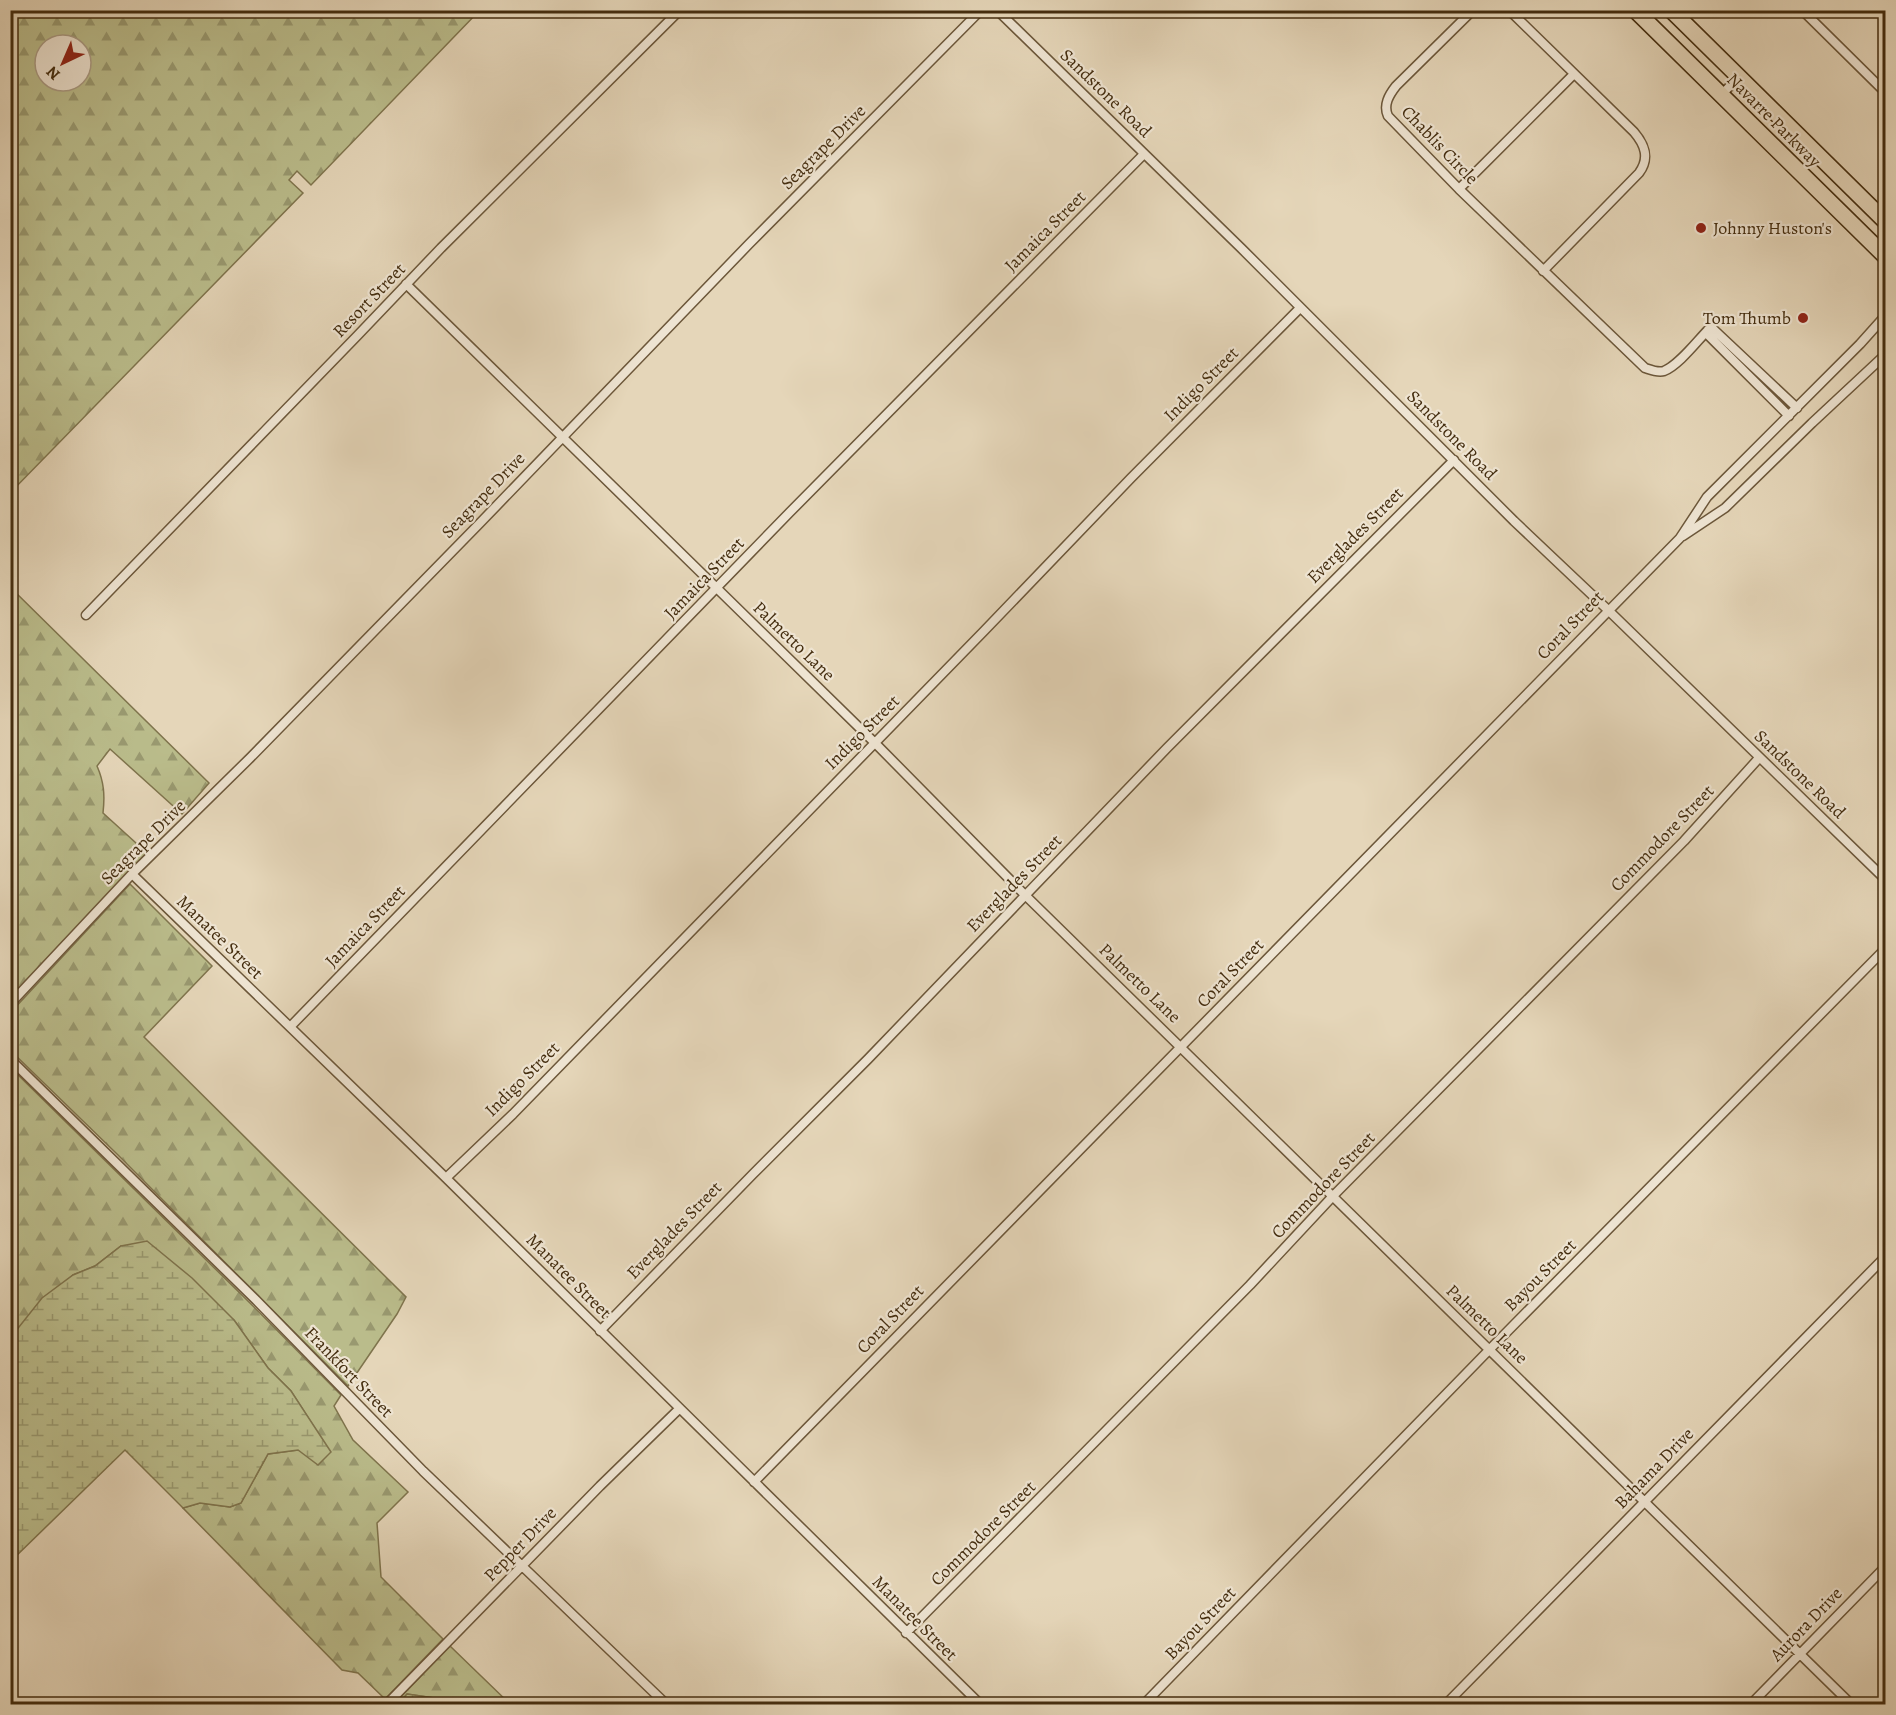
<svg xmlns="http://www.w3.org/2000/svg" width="1896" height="1715" font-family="Alegreya,serif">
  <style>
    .forest { fill: url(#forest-firs); stroke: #7f744d; stroke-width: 1.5; fill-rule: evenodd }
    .wetland { fill: url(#wetland-marsh); stroke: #7f744d; stroke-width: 1.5 }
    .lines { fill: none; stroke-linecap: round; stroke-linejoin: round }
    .street-casing { stroke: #6c573a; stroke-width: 11 }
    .highway-casing { stroke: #442d0f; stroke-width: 18 }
    .street { stroke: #eee4d2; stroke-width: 8 }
    .highway { stroke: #e5d6b9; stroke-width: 15 }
    .poi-dot { fill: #8f2418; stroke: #eee4d2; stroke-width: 2 }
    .labels { text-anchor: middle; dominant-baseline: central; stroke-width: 4.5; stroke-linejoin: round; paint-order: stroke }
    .street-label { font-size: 18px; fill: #442d0f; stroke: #eee4d2 }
    .poi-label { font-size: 18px; fill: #442d0f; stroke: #eee4d2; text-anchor: start }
  </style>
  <defs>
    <pattern id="forest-firs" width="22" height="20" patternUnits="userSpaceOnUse" patternTransform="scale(1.5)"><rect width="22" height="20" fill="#babc8b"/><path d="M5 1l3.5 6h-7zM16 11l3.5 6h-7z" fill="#999970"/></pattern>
    <pattern id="wetland-marsh" width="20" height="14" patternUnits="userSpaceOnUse" patternTransform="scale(1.5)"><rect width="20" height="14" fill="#babc8b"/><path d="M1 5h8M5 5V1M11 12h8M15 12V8" fill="none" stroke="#999970"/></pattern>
  </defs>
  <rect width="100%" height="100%" fill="#e5d6b9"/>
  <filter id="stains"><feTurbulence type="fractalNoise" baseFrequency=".00333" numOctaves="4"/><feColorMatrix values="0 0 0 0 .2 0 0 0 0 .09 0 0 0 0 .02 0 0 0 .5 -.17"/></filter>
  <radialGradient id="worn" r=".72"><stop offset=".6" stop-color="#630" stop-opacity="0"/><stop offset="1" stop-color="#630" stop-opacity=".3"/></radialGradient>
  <path class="forest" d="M 11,10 L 479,11 L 311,185 L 297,171 L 289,180 L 303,193 L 11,492 ZM 45,45 L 81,45 L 81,81 L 45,81 Z
    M 10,587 L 209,783 L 182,814 L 110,749 L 97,766 C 104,782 105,795 103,813 L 147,853 L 11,997 Z
    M 130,884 L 212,966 L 144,1037 L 406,1297 L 397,1314 L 348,1386 L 118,1155 L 11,1051 L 11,1012 Z
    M 10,1067 L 252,1305 L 341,1395 L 334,1406 L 353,1440 L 408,1492 L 377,1523 L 381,1577 L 443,1639 L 385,1699 L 358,1673 L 342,1670 L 183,1508 L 200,1503 L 230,1507 L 241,1503 L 268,1454 L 298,1450 L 330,1452 L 291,1391 L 268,1368 L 234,1320 L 121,1246 L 95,1266 L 73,1275 L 11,1337 Z
    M 450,1646 L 510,1704 L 440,1704 L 434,1698 L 407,1694 L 398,1704 L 394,1704 Z"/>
  <path class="wetland" d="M 147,1241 L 192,1278 L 234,1320 L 268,1368 L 291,1391 L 331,1452 L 318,1465 L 298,1450 L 268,1454 L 241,1503 L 230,1507 L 200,1503 L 183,1508 L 125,1450 L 11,1561 L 11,1337 L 42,1298 L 73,1275 L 95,1266 L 121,1246 Z
    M 407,1694 L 434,1698 L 440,1704 L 398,1704 Z"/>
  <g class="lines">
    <g class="street-casing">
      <path id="street" d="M 997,10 L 1241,248 L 1514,521 L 1608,610 L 1886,880
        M 1473,10 L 1396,86 C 1389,95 1383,105 1388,116 L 1459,189 L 1645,368 C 1651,370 1658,373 1664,371 C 1679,365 1697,341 1708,330
        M 1509,10 L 1634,132 C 1645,145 1650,158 1639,173 L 1543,271
        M 1802,10 L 1886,93
        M 1721,95 L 1739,77
        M 1459,189 L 1574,74
        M 406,284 L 875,743 L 1025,895 L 1851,1704
        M 1708,330 L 1713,329 L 1797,408
        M 1708,330 L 1708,335 L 1789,416
        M 1683,536 L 1725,508 L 1812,423 L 1886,354
        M 86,615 L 357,336 L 441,248 L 680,10
        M 132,874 L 446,1178 L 980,1704
        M 10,1004 L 132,874 L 250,758 L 479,524 L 749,244 L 981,10
        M 290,1027 L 790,512 L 1144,154
        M 10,1059 L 256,1300 L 423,1471 L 666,1704
        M 446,1178 L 513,1114 L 984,631 L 1131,478 L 1300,308
        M 600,1331 L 753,1174 L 868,1059 L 1167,748 L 1454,460
        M 754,1482 L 1680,538 L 1707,497 L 1860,344 L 1886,315
        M 906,1633 L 1250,1285 L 1333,1196 L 1684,841 L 1759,758
        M 387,1704 L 600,1486 L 679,1409
        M 1144,1704 L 1490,1349 L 1886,948
        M 1446,1704 L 1886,1256
        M 1751,1704 L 1886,1566"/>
    </g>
    <g class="highway-casing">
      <path id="highway" d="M 1635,10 L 1886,257
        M 1671,10 L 1886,222"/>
    </g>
    <use href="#street" class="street"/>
    <use href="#highway" class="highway"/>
  </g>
  <g class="poi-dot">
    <circle cx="1701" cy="228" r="6"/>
    <circle cx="1803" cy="318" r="6"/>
  </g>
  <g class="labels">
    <g class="street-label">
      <text transform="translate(1106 93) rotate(44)">Sandstone Road</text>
      <text transform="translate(1774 120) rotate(45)">Navarre Parkway</text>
      <text transform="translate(1440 145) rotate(46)">Chablis Circle</text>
      <text transform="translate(823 147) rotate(-45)">Seagrape Drive</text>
      <text transform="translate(1045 231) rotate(-45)">Jamaica Street</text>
      <text transform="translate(369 300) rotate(-46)">Resort Street</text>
      <text transform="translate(1201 384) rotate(-45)">Indigo Street</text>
      <text transform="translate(1452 435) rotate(45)">Sandstone Road</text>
      <text transform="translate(483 495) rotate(-46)">Seagrape Drive</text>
      <text transform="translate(1355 535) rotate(-45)">Everglades Street</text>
      <text transform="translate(704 578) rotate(-46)">Jamaica Street</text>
      <text transform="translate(1570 625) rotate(-46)">Coral Street</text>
      <text transform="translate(794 641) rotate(44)">Palmetto Lane</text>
      <text transform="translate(862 732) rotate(-45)">Indigo Street</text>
      <text transform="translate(1800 774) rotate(44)">Sandstone Road</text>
      <text transform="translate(1662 838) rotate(-46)">Commodore Street</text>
      <text transform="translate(143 842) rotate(-45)">Seagrape Drive</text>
      <text transform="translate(1014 883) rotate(-46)">Everglades Street</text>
      <text transform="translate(365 926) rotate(-46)">Jamaica Street</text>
      <text transform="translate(220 937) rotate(44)">Manatee Street</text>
      <text transform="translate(1230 973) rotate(-46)">Coral Street</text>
      <text transform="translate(1140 983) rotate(44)">Palmetto Lane</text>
      <text transform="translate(522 1079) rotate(-45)">Indigo Street</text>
      <text transform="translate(1323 1185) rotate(-46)">Commodore Street</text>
      <text transform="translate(674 1230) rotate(-46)">Everglades Street</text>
      <text transform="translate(1540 1275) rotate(-45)">Bayou Street</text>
      <text transform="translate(569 1276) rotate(45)">Manatee Street</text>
      <text transform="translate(890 1319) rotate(-46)">Coral Street</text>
      <text transform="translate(1487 1324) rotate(44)">Palmetto Lane</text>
      <text transform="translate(349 1372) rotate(46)">Frankfort Street</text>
      <text transform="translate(1654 1468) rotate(-46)">Bahama Drive</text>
      <text transform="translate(983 1533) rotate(-45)">Commodore Street</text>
      <text transform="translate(520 1544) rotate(-46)">Pepper Drive</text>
      <text transform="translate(915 1618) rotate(45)">Manatee Street</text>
      <text transform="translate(1200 1623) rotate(-46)">Bayou Street</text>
      <text transform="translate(1806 1624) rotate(-46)">Aurora Drive</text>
    </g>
    <g class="poi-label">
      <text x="1713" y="228">Johnny Huston's</text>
      <text x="1791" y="318" text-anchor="end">Tom Thumb</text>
    </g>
  </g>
  <rect width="1896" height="1715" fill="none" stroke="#e5d6b9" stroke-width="36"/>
  <rect x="12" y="12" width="1872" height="1691" fill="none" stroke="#442d0f" stroke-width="3"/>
  <rect x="18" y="18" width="1860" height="1679" fill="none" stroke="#442d0f" stroke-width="1.5"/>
  <g transform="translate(63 63) rotate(224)"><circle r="28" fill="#eee4d2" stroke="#aa9b84" stroke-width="1.5"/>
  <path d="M0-4.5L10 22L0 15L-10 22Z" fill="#8f2418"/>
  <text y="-9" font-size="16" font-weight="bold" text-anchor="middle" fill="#442d0f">N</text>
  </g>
  <rect width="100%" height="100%" filter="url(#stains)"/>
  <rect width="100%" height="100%" fill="url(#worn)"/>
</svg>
